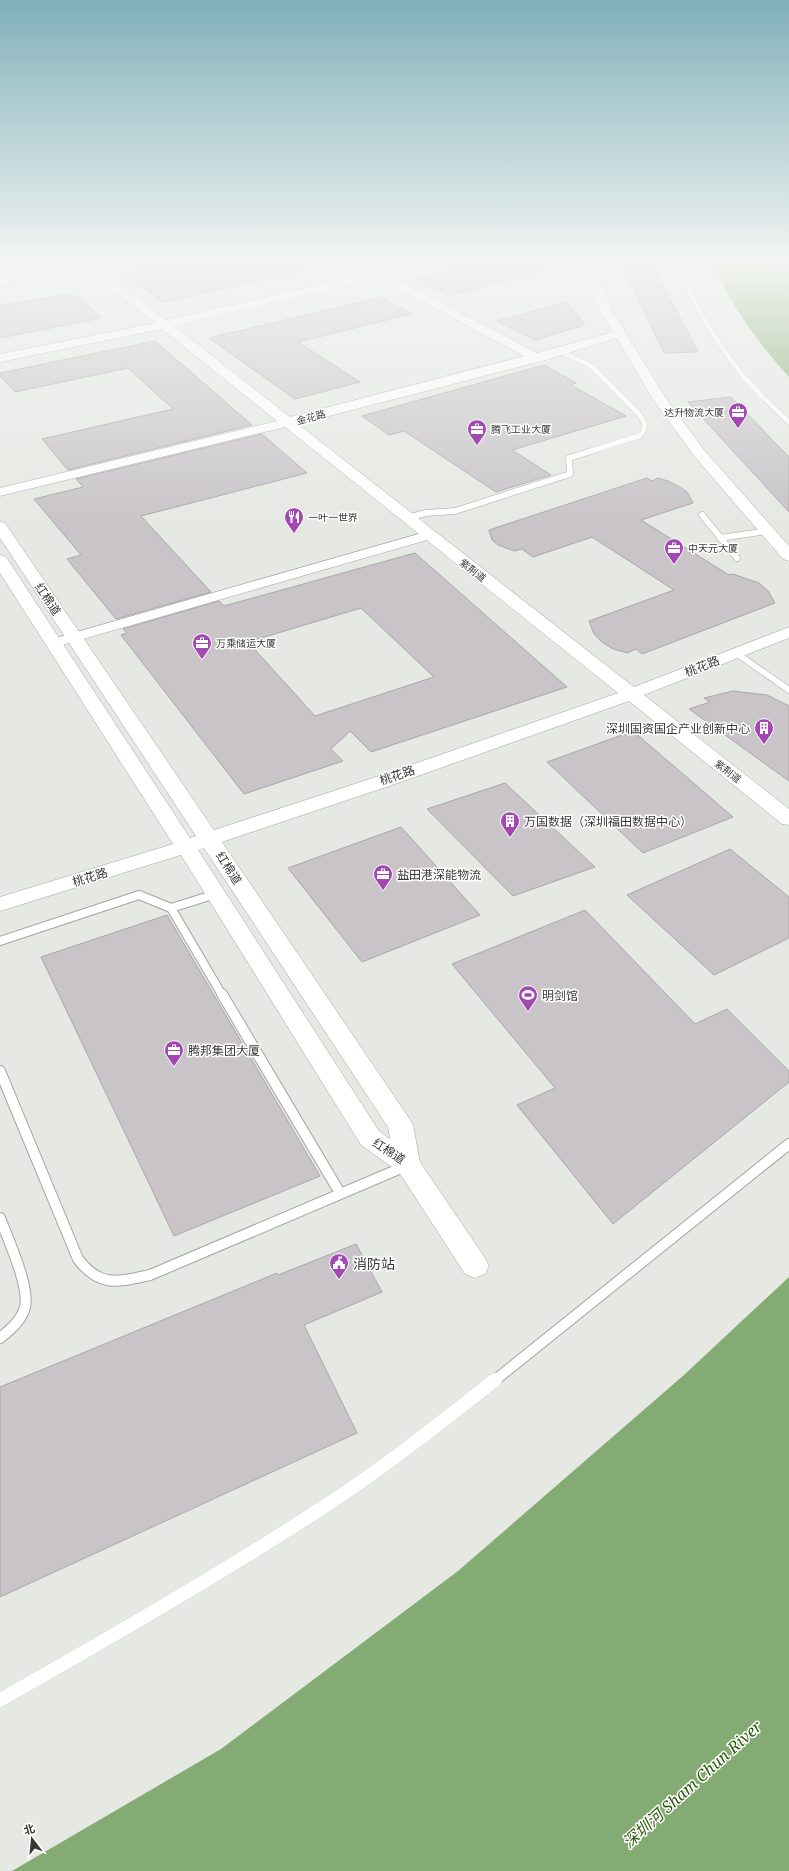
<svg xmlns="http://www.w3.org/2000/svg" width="789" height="1871" font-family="'Noto Serif','Noto Sans SC',serif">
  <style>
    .water { fill: #85ab74 }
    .building { fill: #c8c4c8; stroke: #aaa6aa; fill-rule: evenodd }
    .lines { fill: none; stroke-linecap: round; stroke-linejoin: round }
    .lane-far4-casing { stroke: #a1a5a0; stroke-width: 5.5 }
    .lane-far3-casing { stroke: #a1a5a0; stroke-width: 7 }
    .lane-far2-casing { stroke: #a1a5a0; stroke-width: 10 }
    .lane-far1-casing { stroke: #a1a5a0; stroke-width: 12 }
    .lane-casing { stroke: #a1a5a0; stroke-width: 14 }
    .street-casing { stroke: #a1a5a0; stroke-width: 1 }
    .secondary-casing { stroke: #a1a5a0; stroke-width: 1 }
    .lane-far4 { stroke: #fff; stroke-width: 5 }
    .lane-far3 { stroke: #fff; stroke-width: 6 }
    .lane-far2 { stroke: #fff; stroke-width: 8 }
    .lane-far1 { stroke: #fff; stroke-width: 10 }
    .lane { stroke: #fff; stroke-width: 14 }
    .street { fill: #fff; fill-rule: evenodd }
    .secondary { fill: #fff; fill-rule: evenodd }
    .labels { text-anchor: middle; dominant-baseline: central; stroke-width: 3; stroke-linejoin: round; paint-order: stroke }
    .far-poi-label { font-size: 10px; fill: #383937; stroke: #fff; text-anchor: start }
    .far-street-label { font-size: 10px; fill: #383937; stroke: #fff }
    .street-label { font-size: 12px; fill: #383937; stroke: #fff }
    .poi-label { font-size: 12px; fill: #383937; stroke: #fff; text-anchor: start }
    .near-poi-label { font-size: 14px; fill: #383937; stroke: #fff; text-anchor: start }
    .near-water-label { font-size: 16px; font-style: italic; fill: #2a5908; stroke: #fff }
  </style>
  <rect width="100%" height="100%" fill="#e5e8e3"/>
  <path class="water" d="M 713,262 L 789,262 L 789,377 C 758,342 730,306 713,262 Z
    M 789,1277 L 789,1871 L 12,1871 L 221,1749 L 458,1571 L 684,1375 Z"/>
  <path class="building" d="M 169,262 L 312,262 L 313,269 L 163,302 L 122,272 Z
    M 476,262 L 553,262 L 554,267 L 450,296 L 415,278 Z
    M 623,267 L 653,267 L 698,352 L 664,353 Z
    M 68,294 L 79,297 L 101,318 L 0,338 L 0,306 Z
    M 382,297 L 411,314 L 298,342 L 360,382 L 295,399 L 209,338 Z
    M 567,302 L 585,325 L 535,340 L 497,321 Z
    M 155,341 L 252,425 L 68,470 L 42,439 L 173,409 L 128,368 L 15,392 L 0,376 L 0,373 Z
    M 544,365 L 576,383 L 571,385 L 626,416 L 512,450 L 551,475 L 496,492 L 404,431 L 389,435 L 362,416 Z
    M 731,397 L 789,457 L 789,512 L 688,402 Z
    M 262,434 L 307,473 L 141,516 L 211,592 L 116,619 L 67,559 L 81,555 L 34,499 L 83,487 L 76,479 Z
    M 647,478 L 652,481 L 658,478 L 668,481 L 678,486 L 687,492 L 693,503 L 641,520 L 729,575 L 733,574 L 759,583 L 768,591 L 775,603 L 642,654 L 636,649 L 627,653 L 613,649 L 602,642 L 594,634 L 589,621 L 674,590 L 592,537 L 533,557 L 522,549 L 514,551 L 498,545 L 492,540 L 489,530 Z
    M 415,553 L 567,687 L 371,752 L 350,731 L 331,749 L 343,761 L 244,794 L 121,635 L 127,633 L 123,629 L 219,601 L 224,606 ZM 361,608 L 434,677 L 315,716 L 248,642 Z
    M 733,691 L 767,695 L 789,706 L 789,781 L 689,709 L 710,702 L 704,698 Z
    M 633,731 L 733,817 L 643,853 L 547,762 Z
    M 505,783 L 595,867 L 513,896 L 427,809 Z
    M 401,827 L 480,915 L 362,962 L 288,868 Z
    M 730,849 L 789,897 L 789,938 L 714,975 L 627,895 Z
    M 585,910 L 695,1024 L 727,1009 L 789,1071 L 789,1082 L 613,1224 L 517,1105 L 555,1088 L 452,964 Z
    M 167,915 L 320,1176 L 174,1236 L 41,957 Z
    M 356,1244 L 382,1292 L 304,1325 L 357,1433 L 0,1597 L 0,1387 L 277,1273 L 278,1275 Z"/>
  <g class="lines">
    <g class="lane-far4-casing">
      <path id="lane-far4" d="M 674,262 C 694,303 716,344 746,379 C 759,394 774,408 789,422
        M 560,351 L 589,365 L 596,371 L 639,414 L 645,424 L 643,432 L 639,436 L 591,451"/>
    </g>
    <g class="lane-far3-casing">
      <path id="lane-far3" d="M 702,515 L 737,558
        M 407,518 L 426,513 L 455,511 L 570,474 L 569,458 L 595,450
        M 720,538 L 767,531
        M 736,653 L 789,690"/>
    </g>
    <g class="lane-far2-casing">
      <path id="lane-far2" d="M 171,908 L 216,894
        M 0,941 L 139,895 L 171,908 L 222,995"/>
    </g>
    <g class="lane-far1-casing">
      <path id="lane-far1" d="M 222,994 L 340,1193
        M 0,1071 L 78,1259 C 100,1288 118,1282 150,1275 L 406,1166
        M 0,1218 C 8,1239 30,1287 25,1307 C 22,1320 10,1330 0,1338
        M 494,1381 L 789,1144"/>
    </g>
    <g class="lane-casing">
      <path id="lane" d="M 0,1700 C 109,1638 217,1576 322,1508 C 382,1469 439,1424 495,1380"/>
    </g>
    <g class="street-casing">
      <path id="street" d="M 429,531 L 435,535 L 434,538 L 59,646 L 49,646 L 47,643 L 49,640 Z"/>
    </g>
    <g class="secondary-casing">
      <path id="secondary" d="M 79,262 L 104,262 L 103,265 L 98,267 L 166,320 L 370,273 L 371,270 L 375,269 L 381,271 L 420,262 L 440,262 L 438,264 L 390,276 L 537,353 L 613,332 C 600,311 587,287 585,262 L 597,262 L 598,275 L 614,314 L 665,397 L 704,450 L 789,546 L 789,561 L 783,559 L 694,456 L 652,398 L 617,338 L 542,361 L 298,424 L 634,687 L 789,627 L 789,638 L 644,695 L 789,809 L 789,825 L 782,824 L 629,701 L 401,782 L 222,842 L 409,1118 L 413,1125 L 420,1162 L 485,1258 L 489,1266 L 485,1274 L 475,1278 L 465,1274 L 399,1172 L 361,1145 L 181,855 L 0,911 L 0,897 L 173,844 L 0,573 L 0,555 L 6,557 L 8,560 L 190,838 L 196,836 L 0,538 L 0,521 L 5,523 L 214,830 L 388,773 L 618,693 L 285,427 L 0,496 L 0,488 L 277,421 L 162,329 L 0,362 L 0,354 L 155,323 L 86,269 L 0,284 L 0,278 ZM 378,278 L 524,356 L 290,417 L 174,326 ZM 204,848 L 388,1127 L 390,1139 L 379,1131 L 198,850 Z
        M 348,262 L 363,262 L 369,266 L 363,269 Z"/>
    </g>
    <use href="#lane-far4" class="lane-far4"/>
    <use href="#lane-far3" class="lane-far3"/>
    <use href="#lane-far2" class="lane-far2"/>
    <use href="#lane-far1" class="lane-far1"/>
    <use href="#lane" class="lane"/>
    <use href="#street" class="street"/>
    <use href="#secondary" class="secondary"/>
  </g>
  <linearGradient id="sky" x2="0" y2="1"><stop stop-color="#80b0ba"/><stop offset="0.5" stop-color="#f3f5f2"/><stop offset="1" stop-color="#f3f5f2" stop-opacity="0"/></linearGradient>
  <rect width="789" height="524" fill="url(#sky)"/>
  <defs>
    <g id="office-pin" transform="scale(1)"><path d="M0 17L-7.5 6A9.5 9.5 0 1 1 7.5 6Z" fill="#a348b3" stroke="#fff"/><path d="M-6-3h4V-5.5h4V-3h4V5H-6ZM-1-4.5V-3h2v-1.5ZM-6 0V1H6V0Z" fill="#fff"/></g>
    <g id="restaurant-pin" transform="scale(1)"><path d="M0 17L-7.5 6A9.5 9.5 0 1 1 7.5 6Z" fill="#a348b3" stroke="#fff"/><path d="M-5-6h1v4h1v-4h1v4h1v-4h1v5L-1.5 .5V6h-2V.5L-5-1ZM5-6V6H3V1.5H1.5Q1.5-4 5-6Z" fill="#fff"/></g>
    <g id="building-pin" transform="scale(1)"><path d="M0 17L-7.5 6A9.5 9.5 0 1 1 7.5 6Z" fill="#a348b3" stroke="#fff"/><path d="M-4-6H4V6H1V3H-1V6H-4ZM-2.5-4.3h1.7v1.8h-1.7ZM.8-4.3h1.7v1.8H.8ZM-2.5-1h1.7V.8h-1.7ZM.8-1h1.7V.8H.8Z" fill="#fff"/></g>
    <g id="stadium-pin" transform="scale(1)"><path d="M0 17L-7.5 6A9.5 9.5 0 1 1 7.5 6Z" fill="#a348b3" stroke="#fff"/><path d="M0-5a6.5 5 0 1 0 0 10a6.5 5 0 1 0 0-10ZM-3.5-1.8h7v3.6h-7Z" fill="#fff"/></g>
    <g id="civic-pin" transform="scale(1)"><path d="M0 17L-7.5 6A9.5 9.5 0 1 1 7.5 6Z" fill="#a348b3" stroke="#fff"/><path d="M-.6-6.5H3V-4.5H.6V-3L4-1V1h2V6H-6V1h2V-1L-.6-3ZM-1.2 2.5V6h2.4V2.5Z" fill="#fff"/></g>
  </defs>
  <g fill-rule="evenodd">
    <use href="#office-pin" x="738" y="412"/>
    <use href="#office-pin" x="477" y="429"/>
    <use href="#restaurant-pin" x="294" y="517"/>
    <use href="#office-pin" x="674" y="548"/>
    <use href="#office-pin" x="202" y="643"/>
    <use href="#building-pin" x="764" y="728"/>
    <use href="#building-pin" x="510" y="821"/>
    <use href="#office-pin" x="383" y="874"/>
    <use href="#stadium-pin" x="528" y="995"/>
    <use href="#office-pin" x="174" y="1050"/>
    <use href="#civic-pin" x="339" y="1263"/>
  </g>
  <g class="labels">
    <g class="far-poi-label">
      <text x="724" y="412" text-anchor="end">达升物流大厦</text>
      <text x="491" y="429">腾飞工业大厦</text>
      <text x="308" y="517">一叶一世界</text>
      <text x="688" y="548">中天元大厦</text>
      <text x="216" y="643">万乘储运大厦</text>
    </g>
    <g class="far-street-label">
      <text transform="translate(311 417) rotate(-15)">金花路</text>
      <text transform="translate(473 570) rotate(38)">紫荆道</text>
      <text transform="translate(728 771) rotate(38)">紫荆道</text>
    </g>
    <g class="street-label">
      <text transform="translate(48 599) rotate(56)">红棉道</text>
      <text transform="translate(702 666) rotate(-21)">桃花路</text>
      <text transform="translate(397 775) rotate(-19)">桃花路</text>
      <text transform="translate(229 868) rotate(57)">红棉道</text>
      <text transform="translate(90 877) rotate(-17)">桃花路</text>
      <text transform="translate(389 1151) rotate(33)">红棉道</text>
    </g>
    <g class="poi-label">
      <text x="750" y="728" text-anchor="end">深圳国资国企产业创新中心</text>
      <text x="524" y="821">万国数据（深圳福田数据中心）</text>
      <text x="397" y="874">盐田港深能物流</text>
      <text x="542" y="995">明剑馆</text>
      <text x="188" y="1050">腾邦集团大厦</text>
    </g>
    <g class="near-poi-label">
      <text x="353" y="1263">消防站</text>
    </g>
    <g class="near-water-label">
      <text transform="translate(692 1784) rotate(-42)">深圳河 Sham Chun River</text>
    </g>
  </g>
  <g transform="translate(32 1839) rotate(344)" stroke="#ffffff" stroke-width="3" paint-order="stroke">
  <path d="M0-3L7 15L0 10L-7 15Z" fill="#383937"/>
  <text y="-6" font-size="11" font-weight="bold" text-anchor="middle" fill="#383937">北</text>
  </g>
</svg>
